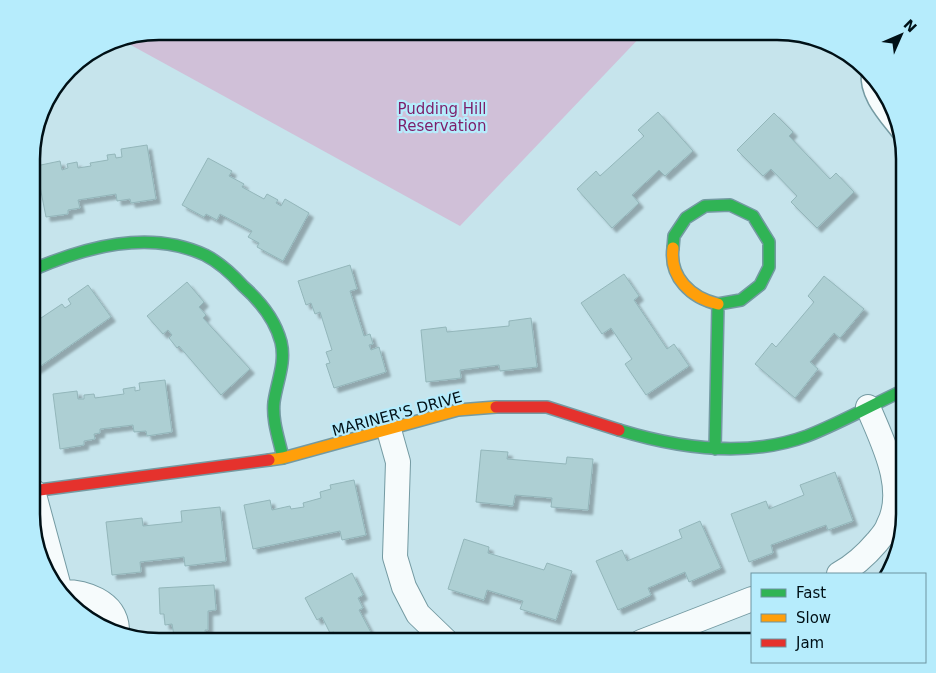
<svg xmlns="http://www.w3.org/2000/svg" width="936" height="673" font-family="'DejaVu Sans',sans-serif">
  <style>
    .green { fill: #d0c0d8 }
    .building { fill: #adcfd3; stroke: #93b6ba; filter: url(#shadow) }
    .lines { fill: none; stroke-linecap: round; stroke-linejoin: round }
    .lane-casing { stroke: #749aa2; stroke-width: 15 }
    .street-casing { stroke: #749aa2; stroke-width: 26 }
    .fast-casing { stroke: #749aa2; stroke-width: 14 }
    .slow-casing { stroke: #749aa2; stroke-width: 14 }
    .jam-casing { stroke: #749aa2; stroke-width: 14 }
    .lane { stroke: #f6fbfc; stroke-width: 12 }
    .street { stroke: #f6fbfc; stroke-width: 24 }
    .fast { stroke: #30b455; stroke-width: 11 }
    .slow { stroke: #ff9f0a; stroke-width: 11 }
    .jam { stroke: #e5322d; stroke-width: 11 }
    .labels { text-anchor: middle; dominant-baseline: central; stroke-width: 4.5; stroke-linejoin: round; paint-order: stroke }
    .park-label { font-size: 15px; fill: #7d1e69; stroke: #b6ecfc }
    .street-label { font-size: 15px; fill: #001016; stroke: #b6ecfc }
    .rim { fill: none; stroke: #001016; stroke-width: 2.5 }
  </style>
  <defs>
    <filter id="shadow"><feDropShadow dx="4.5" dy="4.5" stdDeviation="1" flood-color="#0004"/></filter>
  </defs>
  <rect width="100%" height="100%" fill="#c6e4ec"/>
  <path class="green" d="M 159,31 L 646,31 L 460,226 L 118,38 Z"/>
  <path class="building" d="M 658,112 L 693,151 L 665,176 L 659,170 L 632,195 L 639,203 L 612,228 L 577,189 L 596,171 L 600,176 L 644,136 L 638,130 Z
    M 774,113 L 793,132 L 789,136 L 830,179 L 836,173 L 854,192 L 817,228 L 791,202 L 797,196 L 771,169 L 763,176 L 737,150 Z
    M 147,145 L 156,199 L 131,203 L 130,199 L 117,201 L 116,194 L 78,200 L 80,208 L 68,210 L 68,214 L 46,217 L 36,166 L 60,161 L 62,170 L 68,168 L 67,164 L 77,162 L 78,168 L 91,166 L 90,163 L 108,160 L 107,155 L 115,154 L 116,158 L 122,157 L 121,149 Z
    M 208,158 L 232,171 L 229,176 L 244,184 L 242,187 L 264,199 L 267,194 L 278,200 L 276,203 L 281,206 L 285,199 L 309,213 L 283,261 L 257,247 L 259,243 L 248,237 L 252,231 L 220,214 L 217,220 L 206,214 L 204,217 L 182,205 Z
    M 350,265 L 357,289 L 350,291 L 364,336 L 370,334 L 373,344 L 369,345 L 371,350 L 379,347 L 386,372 L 334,388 L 326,364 L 330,363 L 326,352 L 332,350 L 320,312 L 315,314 L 311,303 L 306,305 L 298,281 Z
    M 624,274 L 639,296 L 634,300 L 667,349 L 674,344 L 689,366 L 646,395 L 625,364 L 632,359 L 611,328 L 602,334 L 581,303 Z
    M 824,276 L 864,309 L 840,338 L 834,333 L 810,362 L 818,369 L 795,398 L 755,364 L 772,343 L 776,347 L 814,302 L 808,296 Z
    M 187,282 L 204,302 L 199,307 L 206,315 L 203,318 L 250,369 L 221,395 L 179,346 L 177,348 L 169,338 L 172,335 L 168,330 L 163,334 L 147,316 Z
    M 88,285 L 111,317 L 32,372 L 32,331 L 36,329 L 32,324 L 62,304 L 65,308 L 71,304 L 68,299 Z
    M 531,318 L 537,367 L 500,371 L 499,365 L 460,370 L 461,378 L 426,382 L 421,330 L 446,327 L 447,332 L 509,326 L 509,321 Z
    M 165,380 L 172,432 L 147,436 L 146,431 L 134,432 L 133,425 L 100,429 L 100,433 L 94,434 L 95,439 L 84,441 L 84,445 L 60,449 L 53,394 L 77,391 L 78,399 L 84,399 L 84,395 L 94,394 L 95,398 L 124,394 L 123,389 L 135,387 L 135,391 L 140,390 L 139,383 Z
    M 481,450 L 508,452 L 507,459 L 566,464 L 567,457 L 593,459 L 588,510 L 551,507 L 552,498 L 515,495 L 513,506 L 476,502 Z
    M 835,472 L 853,521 L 828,530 L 826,525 L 771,545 L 773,553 L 749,562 L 731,514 L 766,501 L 769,509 L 804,495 L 800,485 Z
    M 354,480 L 366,535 L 342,540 L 340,531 L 253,549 L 244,505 L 270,500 L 272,510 L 290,506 L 291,509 L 304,507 L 303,503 L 321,498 L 320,492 L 331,489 L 330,485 Z
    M 220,507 L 226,561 L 185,566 L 184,557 L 140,562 L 141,572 L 112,575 L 106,522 L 142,518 L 143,526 L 182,522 L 181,511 Z
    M 700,521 L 721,568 L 689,582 L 685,572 L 648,588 L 651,595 L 618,610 L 596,561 L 622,550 L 627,561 L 682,538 L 679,530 Z
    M 464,539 L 489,547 L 488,553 L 544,570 L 547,563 L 572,571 L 556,620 L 520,609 L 523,601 L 487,590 L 484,600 L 448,589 Z
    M 352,573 L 363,595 L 358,598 L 363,608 L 359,610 L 376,642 L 339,642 L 334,632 L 330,633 L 322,617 L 317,620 L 305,598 Z
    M 214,585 L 216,610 L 208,611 L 208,630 L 205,630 L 206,642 L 175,642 L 172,624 L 165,625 L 164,614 L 160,614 L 159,588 Z"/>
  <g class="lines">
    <g class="lane-casing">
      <path id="lane" d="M 868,73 C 865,97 888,119 901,137"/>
    </g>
    <g class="street-casing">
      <path id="street" d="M 389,430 L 398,462 L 395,557 L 404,587 L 418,614 L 447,642
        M 33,491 L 60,591
        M 839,574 C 854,566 866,555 877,542 C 881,537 886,532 888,526 C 908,489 882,441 868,407
        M 60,592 C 84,591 115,601 117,629
        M 641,642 L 752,599"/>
    </g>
    <g class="fast-casing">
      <path id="fast" d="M 673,248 L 674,236 L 686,218 L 705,206 L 730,205 L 753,216 L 769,242 L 769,267 L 760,285 L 741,300 L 718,304 L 715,449
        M 32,270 C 85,247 149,229 205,255 C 219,262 232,274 243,286 C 260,301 275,319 281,342 C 286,363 277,381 274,402 C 272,421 279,439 283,458
        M 619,430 C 678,448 747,458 807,436 C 840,423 872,405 904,390"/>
    </g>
    <g class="slow-casing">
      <path id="slow" d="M 673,248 C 669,277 691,298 718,304
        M 269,460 L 283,458 L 458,410 L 496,407"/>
    </g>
    <g class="jam-casing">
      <path id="jam" d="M 496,407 L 547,407 L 619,430
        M 32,491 L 269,460"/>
    </g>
    <use href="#lane" class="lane"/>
    <use href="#street" class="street"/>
    <use href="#fast" class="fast"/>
    <use href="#slow" class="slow"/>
    <use href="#jam" class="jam"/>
  </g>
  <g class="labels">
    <g class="park-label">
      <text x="442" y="109">Pudding Hill<tspan x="442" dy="17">Reservation</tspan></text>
    </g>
    <g class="street-label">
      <text transform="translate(397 414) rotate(-15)">MARINER'S DRIVE</text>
    </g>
  </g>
  <path d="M0 0H936V673H0ZM159 40H777A119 119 0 0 1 896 159V514A119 119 0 0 1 777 633H159A119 119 0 0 1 40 514V159A119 119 0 0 1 159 40Z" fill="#b6ecfc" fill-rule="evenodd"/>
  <path class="rim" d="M159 40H777A119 119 0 0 1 896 159V514A119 119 0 0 1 777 633H159A119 119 0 0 1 40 514V159A119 119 0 0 1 159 40Z"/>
  <rect x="751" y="573" width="175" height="90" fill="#b6ecfc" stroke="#6d94a0"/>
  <rect x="761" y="589" width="25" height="8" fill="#30b455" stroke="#6d94a0"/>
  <text x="796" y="598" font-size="15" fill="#001016">Fast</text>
  <rect x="761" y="614" width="25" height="8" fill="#ff9f0a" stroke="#6d94a0"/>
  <text x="796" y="623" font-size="15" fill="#001016">Slow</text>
  <rect x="761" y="639" width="25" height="8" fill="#e5322d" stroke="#6d94a0"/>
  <text x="796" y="648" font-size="15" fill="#001016">Jam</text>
  <g transform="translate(901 35) rotate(45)" stroke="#b6ecfc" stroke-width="4" paint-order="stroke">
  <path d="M0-4L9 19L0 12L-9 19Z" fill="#001016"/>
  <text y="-8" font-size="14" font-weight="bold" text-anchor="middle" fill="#001016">N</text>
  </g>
</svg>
